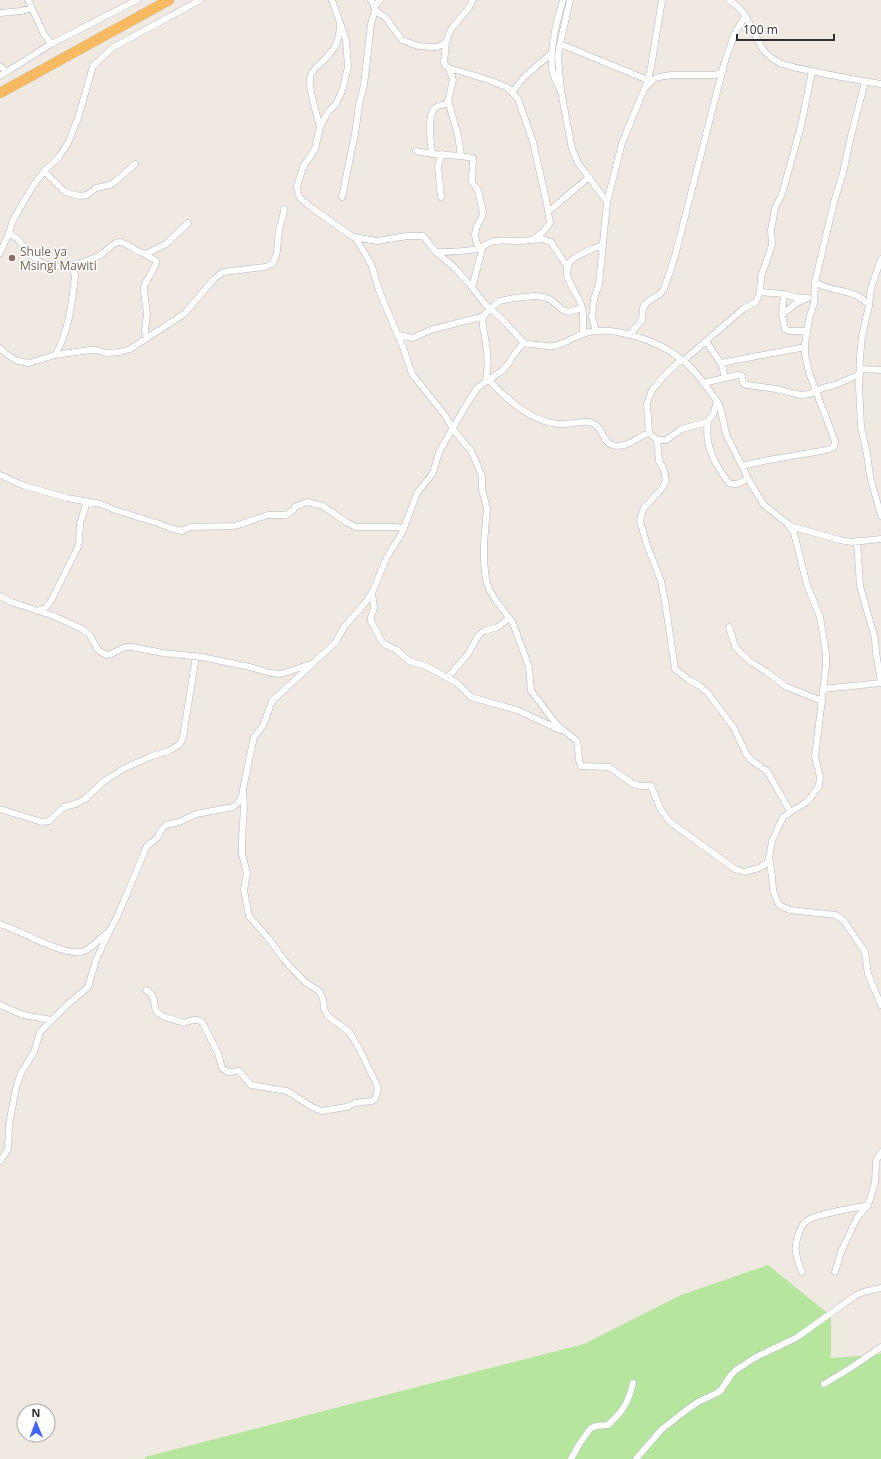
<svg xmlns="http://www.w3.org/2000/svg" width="881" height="1459" font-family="'Open Sans',sans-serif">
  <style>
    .green { fill: #b6e59e }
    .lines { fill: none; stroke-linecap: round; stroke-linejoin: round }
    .minor-casing { stroke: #b4b7c1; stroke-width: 7 }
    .trunk-casing { stroke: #c9c9c9; stroke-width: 11 }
    .minor { stroke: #fff; stroke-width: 6 }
    .trunk { stroke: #f8ba60; stroke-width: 10 }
    .education-dot { fill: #8d6e63; stroke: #fff; stroke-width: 1.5 }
    .labels { text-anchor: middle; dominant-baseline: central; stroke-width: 3; stroke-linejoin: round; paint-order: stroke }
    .education-label { font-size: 12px; fill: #785e54; stroke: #fff; text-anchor: start }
  </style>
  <rect width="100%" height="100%" fill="#efe9e1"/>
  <path class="green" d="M 768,1265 L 831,1316 L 831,1358 L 875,1355 L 881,1353 L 881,1459 L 145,1459 L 145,1457 L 584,1344 L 681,1295 Z"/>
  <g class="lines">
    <g class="minor-casing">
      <path id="minor" d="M 28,0 L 44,34 L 51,44
        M 332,0 L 346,40 L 348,67 L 342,91 L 336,104 L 328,112 L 320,127 L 315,149 L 303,167 L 297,186 L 298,194 L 301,199 L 312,208 L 353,237 L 377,241 L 407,236 L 423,236 L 436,252 L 455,268 L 470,285 L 485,304 L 503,320 L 524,343
        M 371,0 L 377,12 L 386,18 L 402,40 L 418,46 L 433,47 L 437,47 L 446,42
        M 570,0 L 559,48 L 558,58 L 561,91 L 572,149 L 578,163 L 607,202
        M 729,0 C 749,11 752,35 765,52 C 769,56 774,60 780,63 C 792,68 808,70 821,73 C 841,77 861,81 881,84
        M 374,7 L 380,0
        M 0,13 L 21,11 L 32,8
        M 560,44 L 648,80
        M 0,66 L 7,72
        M 449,68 L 453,80 L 448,101 L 458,135 L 461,156
        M 0,76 L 51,44 L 137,0
        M 647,86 L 654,79 L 659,77 L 671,75 L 715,75 L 723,71
        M 559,88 C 557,83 554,78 553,73 C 548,53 557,20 563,0
        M 512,92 L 524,77 L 552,53
        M 320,127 C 317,116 308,87 310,78 C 311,72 316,67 321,63 C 333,51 339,44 340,26
        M 416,151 L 432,154 L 461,156 L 473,158 L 472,182 L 478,190 L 483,212 L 482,217 L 477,226 L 475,234 L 476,241 L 479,248
        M 432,154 C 431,144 427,117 434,109 C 437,105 444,105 448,103
        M 44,171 L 65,192 L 79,196 L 87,195 L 96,188 L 110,185 L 116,181 L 135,164
        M 342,197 L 355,134 L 359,105 L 364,85 L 371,24 L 375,10
        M 441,197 L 438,166 L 442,154
        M 548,212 L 589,177
        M 9,233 C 13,236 18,239 21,243 C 25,248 28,253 33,257 C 52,274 78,265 99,256 C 106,252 111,243 119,242 C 125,241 137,253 146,254 L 166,244 L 188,223
        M 531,240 L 543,239 L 551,242 L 568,268
        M 436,252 C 450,252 467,252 480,248 C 485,246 489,242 494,241 C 519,238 531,250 550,223 L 546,200 L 533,142 L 518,99 L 508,88 L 489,80 L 449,68 L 446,66 L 444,63 L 446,42 L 449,34 L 452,28 L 468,9 L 473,0
        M 0,253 L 9,233 L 13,220 L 33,186 L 44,171 L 59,157 L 68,143 L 78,118 L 93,66 L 112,48 L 200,0
        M 145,254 L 156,261 L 156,264 L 144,286 L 144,291 L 147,314 L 145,330 L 146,339
        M 881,259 L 871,288 L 869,306 L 862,336 L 860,357 L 859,386 L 861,427 L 867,454 L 870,476 L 881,516
        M 815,282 C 831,293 857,288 869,306
        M 472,288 L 483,246
        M 760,292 L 784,294 L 798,298 L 808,298
        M 784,294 L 782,315 L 785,329 L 789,331 L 807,331
        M 782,315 L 795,304 L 805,299
        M 483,316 C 481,326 485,333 486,344 C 488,356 488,368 486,381
        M 596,331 L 592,317 L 594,299 L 599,284 L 607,202 L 622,143 L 648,80 L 651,67 L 662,0
        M 583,333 C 583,325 584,316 582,308 C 580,294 559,277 570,262 C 575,255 594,249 603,244
        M 398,335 L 413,338 L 430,330 L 473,319 L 483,316 L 499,301 L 515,298 L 533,296 L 544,297 L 551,300 L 563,310 L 568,312 L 582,308
        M 629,335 L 642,320 L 643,308 L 647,302 L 660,294 L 664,289 L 675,256 L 724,64 L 734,35 L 745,16
        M 706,341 L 715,355 L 722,365 L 725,378
        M 0,348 L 6,354 L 18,361 L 29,363 L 55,355 L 90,350 L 97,350 L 106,353 L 120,352 L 130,349 L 184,314 L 214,279 L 223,272 L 265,267 L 272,264 C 279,254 277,242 279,230 C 280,223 284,217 284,209
        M 55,355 C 69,332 72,302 75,276 L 74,271 L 71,267
        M 683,361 L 743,309 L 756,302 L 760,292 L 761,277 L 772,245 L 771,230 L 775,208 L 782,194 L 801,126 L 812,71
        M 721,363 L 805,347
        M 860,369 L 881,370
        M 488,379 C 506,399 531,422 559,424 C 569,425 579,421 589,422 C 602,424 603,443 612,445 C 628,449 636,437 649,433 L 657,440 L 666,440 L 682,429 L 707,422 L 713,415 L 717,401
        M 703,383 L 738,375 L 742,376 L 743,383 L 747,385 L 776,389 L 801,395 L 810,394 L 823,388 L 835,385 L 860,374
        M 708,421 C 704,445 715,465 729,483 C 737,486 742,482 748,478
        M 649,433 L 647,404 L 652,390 L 665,375 L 681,360
        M 657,440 L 659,461 L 664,470 L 666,481 L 663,487 L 644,508 L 642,513 L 640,521 L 647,545 L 661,581 L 665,601 L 675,669 L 689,680 L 700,686 L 708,693 L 734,728 L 746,754 L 751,760 L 767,771 L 790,811
        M 742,466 L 763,461 L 827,450 L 834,447 L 835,441 L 809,373 L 805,354 L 805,344 L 809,319 L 814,303 L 815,282 L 834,202 L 843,173 L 850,140 L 865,82
        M 0,475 L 22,485 L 67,498 L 101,504 L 115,510 L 160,524 L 170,528 L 182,531 L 190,527 L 235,526 L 268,515 L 286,515 L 293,510 L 295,507 L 307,502 L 323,506 L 346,522 L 356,527 L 394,527 L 404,528
        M 790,526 L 840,540 L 852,542 L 881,539
        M 857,541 L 860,586 L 875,639 L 876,653 L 881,681
        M 372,593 L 374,608 L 371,617 L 371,621 L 382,642 L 386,645 L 397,650 L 409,661 L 426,666 L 457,683 L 471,697 L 517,710 L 560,730
        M 0,596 L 11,602 L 54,616 L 82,629 L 89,634 L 98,650 L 106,655 L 111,654 L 125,647 L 132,647 L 163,653 L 202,657 L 250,667 L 270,673 L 281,674 L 311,664
        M 38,611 L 45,608 L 51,601 L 77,549 L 79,542 L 80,523 L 87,502
        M 729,627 L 735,646 L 741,653 L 752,663 L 764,670 L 787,687 L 822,701
        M 448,677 L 468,654 L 478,636 L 484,631 L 498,627 L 509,618
        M 823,689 L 881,683
        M 0,809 L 42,822 L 49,821 L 64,807 L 75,804 L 85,799 L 104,781 L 125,768 L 152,756 L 169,751 L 180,744 L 183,737 L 196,656
        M 769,858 L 772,876 L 773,890 L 778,903 L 781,906 L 790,910 L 836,915 L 844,921 L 865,952 L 868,974 L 881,1005
        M 0,924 C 20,930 65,958 84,951 C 90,949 102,937 108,932
        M 146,990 C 159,999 151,1003 157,1012 C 163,1019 176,1019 183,1023 C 190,1021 196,1018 202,1022 L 218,1053 L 222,1068 L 228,1072 L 239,1071 L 251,1085 L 287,1091 L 312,1107 L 321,1111 L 347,1107 L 355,1103 L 372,1101 L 375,1099 L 378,1089 L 377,1085 L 359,1048 L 349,1032 L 328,1016 L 324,1009 L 323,998 L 319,991 L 305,982 L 285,961 L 269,939 L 249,916 L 244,890 L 247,873 L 242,854 L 242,837 L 244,808 L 243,790 L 245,779 L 254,737 L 263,726 L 272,701 L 335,643 L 344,627 L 365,603 L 372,593 L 387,557 L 402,533 L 417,493 L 433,473 L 439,452 L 468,402 L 478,387 L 502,371 L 508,364 L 518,349 L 523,344 C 533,343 543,347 553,346 C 566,344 577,334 590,332 C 615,327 656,340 677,356 C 693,367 706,385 717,401 L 720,406 L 726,434 L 751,484 L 764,505 L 788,524 L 794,533 L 807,585 L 820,617 L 826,653 L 826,666 L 815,757 L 820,777 L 819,786 L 808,801 L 783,817 L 772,841 L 769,858 L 767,863 L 759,868 L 744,872 L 735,869 L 670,822 L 661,810 L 651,786 L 640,786 L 633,784 L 609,767 L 581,766 L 579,760 L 578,747 L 577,741 L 558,726 L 531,691 L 529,667 L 513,623 L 497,602 L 490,591 L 486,580 L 484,561 L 484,544 L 487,508 L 482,490 L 482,476 L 476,462 L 471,451 L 453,429 L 444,414 L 412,374 L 404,350 L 380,293 L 371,264 L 355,237
        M 0,1005 L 23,1015 L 52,1020
        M 0,1161 L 8,1149 L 9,1124 L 16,1088 L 21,1073 L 34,1052 L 40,1032 L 67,1005 L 88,987 L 96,960 L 109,932 L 117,917 L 147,846 L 157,838 L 162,829 L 166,825 L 179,822 L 196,814 L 233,807 L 238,803 L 242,795
        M 802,1272 C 797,1259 793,1249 798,1236 C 800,1231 801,1226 805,1222 C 816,1213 852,1209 868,1205
        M 835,1272 L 841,1252 L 857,1218 L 868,1205 L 875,1183 L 876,1161 L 881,1152
        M 824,1384 L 849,1369 L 881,1347
        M 571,1459 L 580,1443 L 591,1428 L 596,1426 L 608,1425 C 623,1411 628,1404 633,1383
        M 636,1459 L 661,1430 L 685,1411 L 698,1402 L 717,1393 L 721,1390 L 731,1375 L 736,1370 L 756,1357 L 796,1338 L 855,1296 L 863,1292 L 881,1288"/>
    </g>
    <g class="trunk-casing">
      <path id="trunk" d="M 0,93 L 169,0"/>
    </g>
    <use href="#minor" class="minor"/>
    <use href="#trunk" class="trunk"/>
  </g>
  <circle class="education-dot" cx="12" cy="258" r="4"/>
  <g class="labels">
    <g class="education-label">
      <text x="20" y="251">Shule ya<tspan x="20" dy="14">Msingi Mawiti</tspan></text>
    </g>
  </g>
  <g transform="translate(36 1423) rotate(359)"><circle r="19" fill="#ffffff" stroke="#ababab"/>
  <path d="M0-3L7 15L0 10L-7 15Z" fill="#4264fb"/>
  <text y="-6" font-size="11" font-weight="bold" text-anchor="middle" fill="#2e2e2e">N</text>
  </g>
  <path d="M737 34v6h97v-6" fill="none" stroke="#2e2e2e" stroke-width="2"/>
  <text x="743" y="34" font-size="12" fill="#2e2e2e" stroke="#ffffff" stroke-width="3" paint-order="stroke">100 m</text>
</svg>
